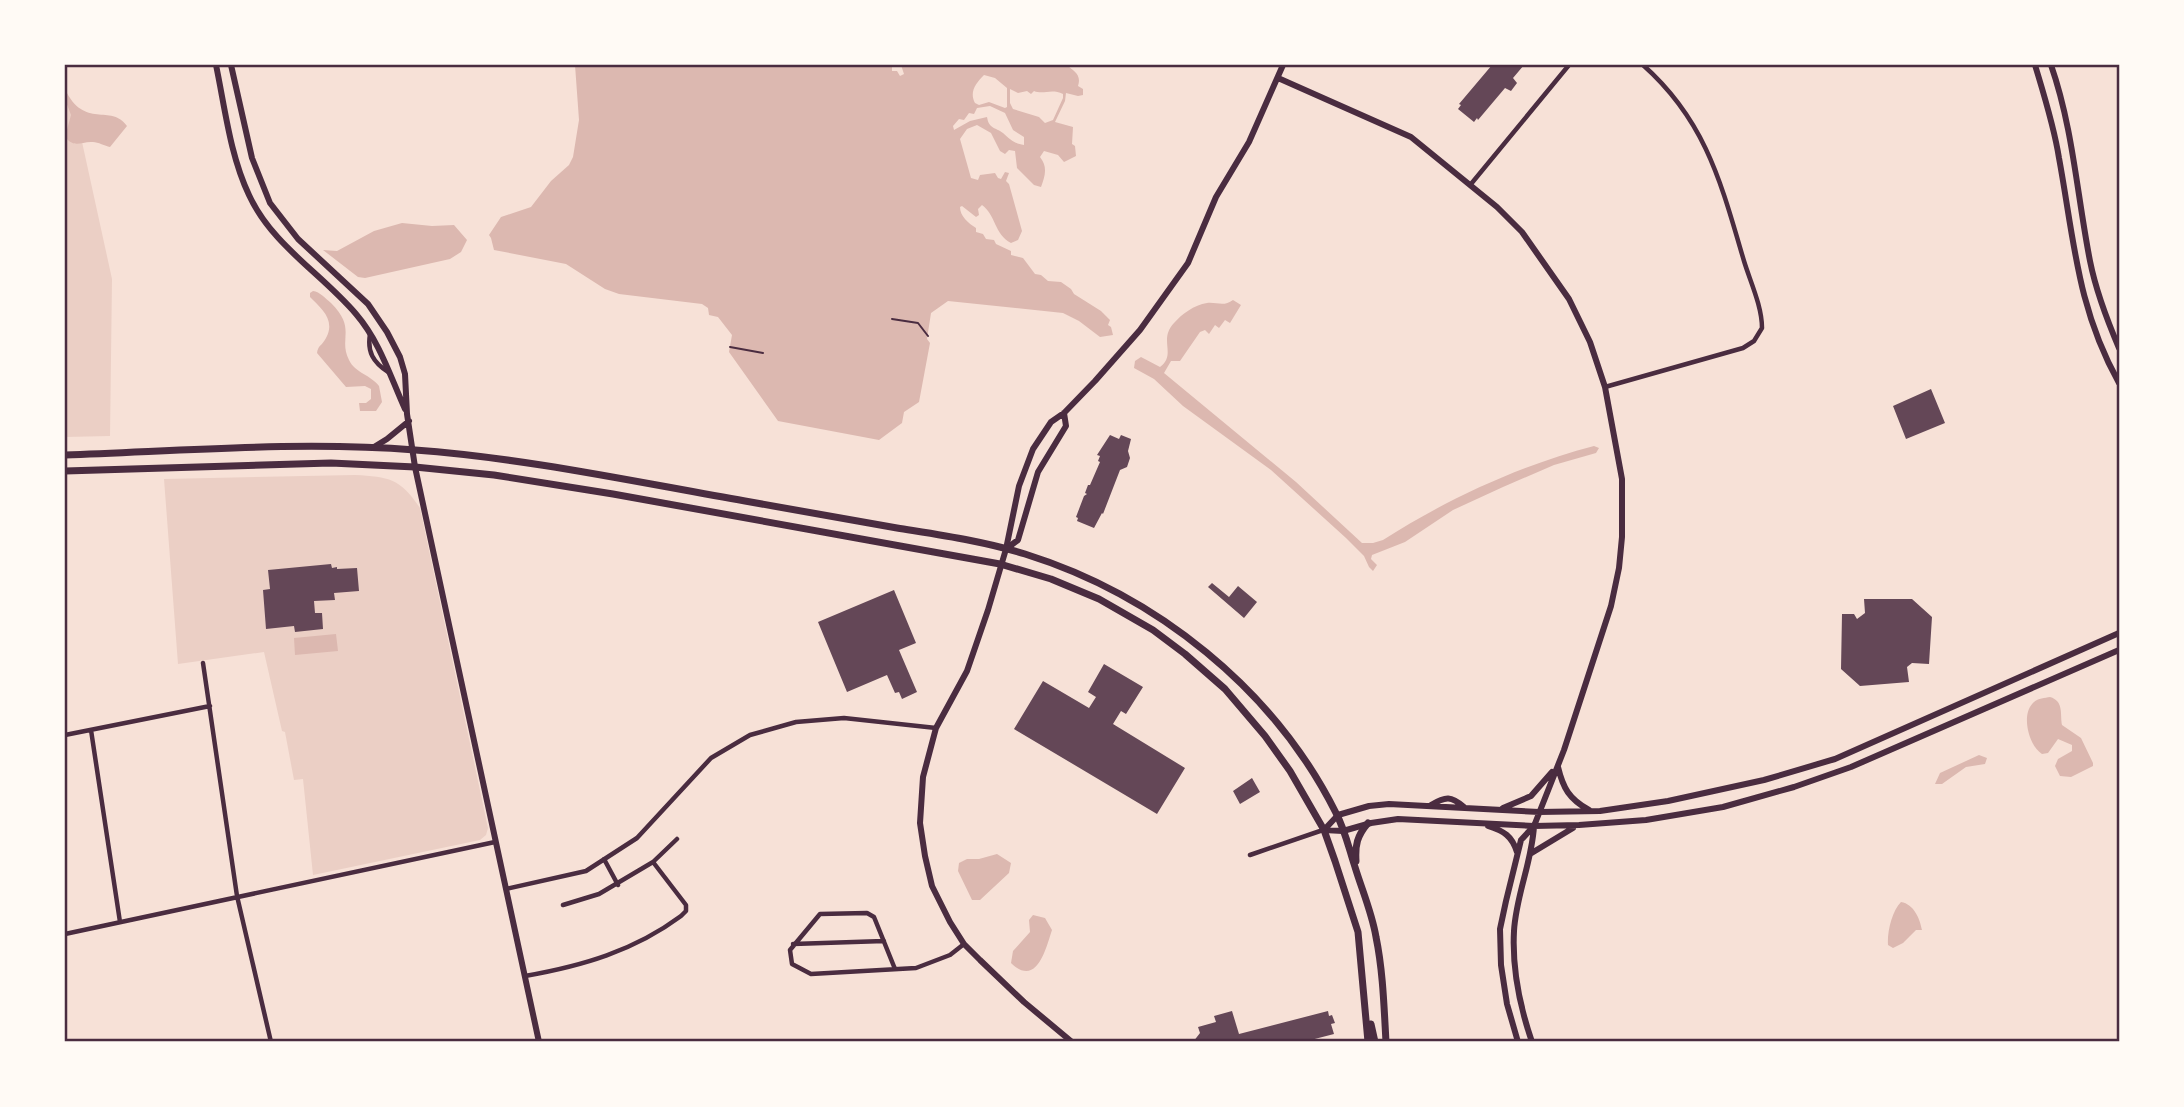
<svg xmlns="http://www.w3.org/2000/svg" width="2184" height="1107" font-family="'Alegreya Sans',sans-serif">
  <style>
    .green { fill: #ebcfc5 }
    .water { fill: #dcb8b0; fill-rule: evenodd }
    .building { fill: #644757 }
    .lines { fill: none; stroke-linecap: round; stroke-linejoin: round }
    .path { stroke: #4a2c40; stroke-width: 2 }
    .minor { stroke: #4a2c40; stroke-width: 4.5 }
    .tertiary { stroke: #4a2c40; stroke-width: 6 }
    .primary { stroke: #4a2c40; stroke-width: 7 }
    .neatline { fill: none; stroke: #4a2c40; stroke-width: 2.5 }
  </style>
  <rect width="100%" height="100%" fill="#f7e1d7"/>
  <path class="green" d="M 65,93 L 77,119 L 112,279 L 110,436 L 65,437 Z
    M 355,475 C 389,477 400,478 420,508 L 488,828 L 486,835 L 480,840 L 313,875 L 303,779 L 294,780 L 285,732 L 282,731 L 264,652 L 178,664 L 164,479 Z"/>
  <path class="water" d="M 575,65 L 892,65 L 892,71 L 897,71 L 900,76 L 904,74 L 901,65 L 1067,65 C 1073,71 1082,74 1078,86 L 1083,89 L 1083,95 L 1078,96 L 1066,93 L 1065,101 L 1055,122 L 1073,127 L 1072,144 L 1075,146 L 1076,156 L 1064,162 L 1058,155 L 1044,151 L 1040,157 C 1048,167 1045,176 1041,187 L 1034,185 L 1017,168 L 1015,151 L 1009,150 L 1005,154 L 1000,151 L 991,133 L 977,125 L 967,129 L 960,139 L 971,178 L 978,180 L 980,175 L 995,173 L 998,178 L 1001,179 L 1005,172 L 1009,173 L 1006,181 L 1009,184 L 1022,231 L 1018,240 L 1011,243 C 994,234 996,215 982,205 L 978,209 L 979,215 L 976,217 L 962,206 L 960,207 C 960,216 968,223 976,228 L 976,232 L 983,234 L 986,239 L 994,240 L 996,244 L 1011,251 L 1011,255 L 1023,258 L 1035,274 L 1041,275 L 1048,281 L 1061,282 L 1071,289 L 1074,294 L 1101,311 L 1110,320 L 1108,325 L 1111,327 L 1113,335 L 1100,337 L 1079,321 L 1063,313 L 948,301 L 931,313 L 927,339 L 930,343 L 919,402 L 904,412 L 902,423 L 879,440 L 778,421 L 729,352 L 732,335 L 718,317 L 709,315 L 708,308 L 702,304 L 619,294 L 605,289 L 566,264 L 494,250 L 491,238 L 489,235 L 501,217 L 531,207 L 551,181 L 569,165 L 573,157 L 579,120 ZM 984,75 L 995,78 L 1007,88 L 1007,107 L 1005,108 L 989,102 L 979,105 L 975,103 C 969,92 976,83 984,75 ZM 1010,89 L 1018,93 L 1027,91 L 1031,94 L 1034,91 C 1044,95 1051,88 1063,94 L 1063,98 L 1053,120 L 1045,123 L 1039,117 L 1013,109 L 1010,103 ZM 990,106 L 1005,113 L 1013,130 L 1024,137 L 1024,145 C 1013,143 1011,140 1003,133 C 995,127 989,129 987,117 L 970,121 L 954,130 L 953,126 L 959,119 L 964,120 L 969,113 L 974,114 L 977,108 Z
    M 65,89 C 84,130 111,103 127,126 L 110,147 C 105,146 98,142 93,142 C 81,141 75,149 65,137 L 71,115 L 65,99 Z
    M 402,223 L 432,226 L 454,225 L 467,240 L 461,252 L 450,259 L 365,278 L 358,277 L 323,250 L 337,251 L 374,231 Z
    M 313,291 C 320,292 325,298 331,303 C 357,329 338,338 349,360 C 355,373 371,375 379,386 L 382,402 L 376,411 L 360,411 L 359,403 L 366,403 L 371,399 L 371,389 L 365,386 L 346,387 L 317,353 C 318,345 322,346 326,338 C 336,320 321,308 310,297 L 310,293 Z
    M 1233,300 L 1241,305 L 1230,323 L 1225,320 L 1219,328 L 1215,325 L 1209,334 L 1205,330 L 1200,332 L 1180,361 L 1171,361 L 1164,373 L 1296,482 L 1362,543 L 1373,543 L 1383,540 C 1447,499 1521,465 1594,446 L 1599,448 L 1596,453 L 1554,465 L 1503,487 L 1453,510 L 1405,542 L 1372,555 L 1371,559 L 1377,565 L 1373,571 L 1369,567 L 1364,556 L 1346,538 L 1271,470 L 1183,406 L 1154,379 L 1134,368 L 1135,361 L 1141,357 L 1160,367 C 1177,354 1158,340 1174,323 C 1182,314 1194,305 1207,303 C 1217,302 1224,307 1233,300 Z
    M 336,634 L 338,651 L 295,655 L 294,638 Z
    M 2050,697 C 2064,701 2060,714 2062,725 L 2081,738 L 2093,763 L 2093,766 L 2071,777 L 2060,776 L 2055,766 L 2058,759 L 2072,751 L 2072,745 L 2058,739 L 2048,753 L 2042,754 C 2029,746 2020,714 2034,702 C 2038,698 2045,698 2050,697 Z
    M 1979,755 L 1987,758 L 1985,764 L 1966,767 L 1942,784 L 1935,784 L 1940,773 Z
    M 997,854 L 1011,863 L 1009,873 L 980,900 L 972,900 L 958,871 L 959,863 L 967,859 L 979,859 Z
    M 1901,902 C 1914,904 1920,919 1922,930 L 1916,930 L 1903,943 L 1893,948 L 1888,945 C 1887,932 1892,911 1901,902 Z
    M 1033,915 L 1045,918 L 1052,930 C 1046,948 1037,988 1011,963 L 1013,951 L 1030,932 L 1029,920 Z"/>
  <path class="building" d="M 1492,65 L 1524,65 L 1513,78 L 1517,83 L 1511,91 L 1505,88 L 1478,120 L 1477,118 L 1474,122 L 1458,109 L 1461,105 L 1459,104 Z
    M 1931,389 L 1945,423 L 1906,439 L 1893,406 Z
    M 1110,435 L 1119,439 L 1121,435 L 1131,439 L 1128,451 L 1130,458 L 1127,467 L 1120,470 L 1103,514 L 1102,513 L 1094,528 L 1077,521 L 1078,518 L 1076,517 L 1084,496 L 1087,494 L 1085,493 L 1088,485 L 1090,485 L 1100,462 L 1098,461 L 1100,456 L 1097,455 Z
    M 331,564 L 332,568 L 337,567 L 337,569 L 357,568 L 359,591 L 334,593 L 335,600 L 314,601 L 315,613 L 322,613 L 323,629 L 295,632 L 294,626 L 266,629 L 263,590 L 270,589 L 268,570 Z
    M 1212,583 L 1229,597 L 1238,586 L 1257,602 L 1244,618 L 1208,587 Z
    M 894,590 L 916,643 L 899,650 L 917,692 L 902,699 L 899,692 L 895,693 L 887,675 L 847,692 L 818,622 Z
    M 1864,599 L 1912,599 L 1932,617 L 1929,664 L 1912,663 L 1907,667 L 1909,682 L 1860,686 L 1841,669 L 1842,614 L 1854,614 L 1857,619 L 1865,613 Z
    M 1104,664 L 1143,687 L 1126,714 L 1121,711 L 1113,724 L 1185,768 L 1157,814 L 1014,729 L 1043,681 L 1089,708 L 1096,697 L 1088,692 Z
    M 1252,778 L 1260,792 L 1240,804 L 1233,791 Z
    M 1232,1011 L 1239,1034 L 1328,1011 L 1329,1016 L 1332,1015 L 1335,1023 L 1331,1024 L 1334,1034 L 1303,1042 L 1193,1042 L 1200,1033 L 1198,1027 L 1216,1022 L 1214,1016 Z"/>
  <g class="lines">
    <path class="path" d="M 892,319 L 918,323 L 928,336
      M 730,347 L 763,353"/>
    <path class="minor" d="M 1471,184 L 1569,65
      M 370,334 C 367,352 373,362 388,372
      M 1605,387 L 1743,348 L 1754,341 L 1762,328 C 1762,306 1750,281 1744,261 C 1721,183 1706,121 1643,65
      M 203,663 L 237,896 L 271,1042
      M 91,730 L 120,922
      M 65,735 L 210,706
      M 1250,855 L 1323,830
      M 604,859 L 618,885
      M 506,889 L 586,871 L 637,838 L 711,758 L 750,735 L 796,722 L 844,718 L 936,728
      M 563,905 L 599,894 L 653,862
      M 65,934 L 495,842
      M 793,944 L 884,941
      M 895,969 L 874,917 L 867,913 L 820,914 L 790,950 L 792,964 L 811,974 L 916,968 L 950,955 L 964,944
      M 525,976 C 582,966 634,951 681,916 L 686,911 L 686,905 L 653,862 L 677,839"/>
    <path class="tertiary" d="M 216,65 C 225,108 230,155 249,195 C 272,245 321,273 356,314 C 380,342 390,376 405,409
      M 231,65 L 252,158 L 270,203 L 298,239 L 368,304 L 387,332 L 400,357 L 405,374 L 407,414 L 415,467 L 539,1042
      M 2035,65 C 2044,95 2054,126 2059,158 C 2074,239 2077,308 2119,383
      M 2051,65 C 2073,128 2077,195 2090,261 C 2096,291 2107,320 2119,348
      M 1278,78 L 1411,137 L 1497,207 L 1522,232 L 1569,299 L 1590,342 L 1605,387 L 1622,479 L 1622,537 L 1619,568 L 1611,606 L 1564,750 L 1534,826 L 1521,840 L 1506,901 L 1500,929 L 1501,965 L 1507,1004 L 1518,1042
      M 374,447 L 387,439 L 409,421
      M 1006,549 L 1018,540 L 1038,472 L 1066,426 L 1064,413
      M 1558,767 C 1563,788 1569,799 1589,810
      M 1431,805 C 1446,796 1451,796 1464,807
      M 1503,808 L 1531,796 L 1552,772
      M 1488,826 C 1504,831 1512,836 1517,852
      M 1324,830 L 1338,815 L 1369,806 L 1389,804 L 1539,812 L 1600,811 L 1668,801 L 1764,780 L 1835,759 L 2119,633
      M 1324,830 L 1343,831 L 1371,823 L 1398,819 L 1534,826 L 1579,825 L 1646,820 L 1723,807 L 1794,787 L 1851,767 L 2119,650
      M 1530,854 L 1573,828
      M 1072,1042 L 1024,1002 L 980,960 L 964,944 L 950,922 L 932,886 L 925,856 L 920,823 L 923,777 L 936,728 L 967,671 L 988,610 L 1006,549 L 1019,486 L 1033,449 L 1051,422 L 1064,413 L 1095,381 L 1140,330 L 1188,263 L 1216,197 L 1249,142 L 1283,65
      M 1532,1042 C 1520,1007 1512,968 1514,931 C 1516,895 1532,862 1534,826"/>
    <path class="primary" d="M 65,455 C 181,451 299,441 415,450 C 525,458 636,482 745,501 C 796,510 847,519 897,528 C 940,535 983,541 1025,554 C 1156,595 1274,689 1336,813 C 1345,830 1349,849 1355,867 C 1362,890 1372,913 1376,937 C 1383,971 1384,1007 1386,1042
      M 65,471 L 331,463 L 415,467 L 494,475 L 613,494 L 1000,564 L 1051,579 L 1099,599 L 1153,630 L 1185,654 L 1225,689 L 1265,736 L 1290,771 L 1324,830 L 1335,861 L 1358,932 L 1368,1042
      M 1356,861 C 1355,845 1357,836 1368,823
      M 1371,1024 L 1375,1042"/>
  </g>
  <rect width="2184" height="1107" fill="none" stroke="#fffaf5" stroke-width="133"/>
  <rect x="66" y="66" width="2052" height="974" class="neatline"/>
</svg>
